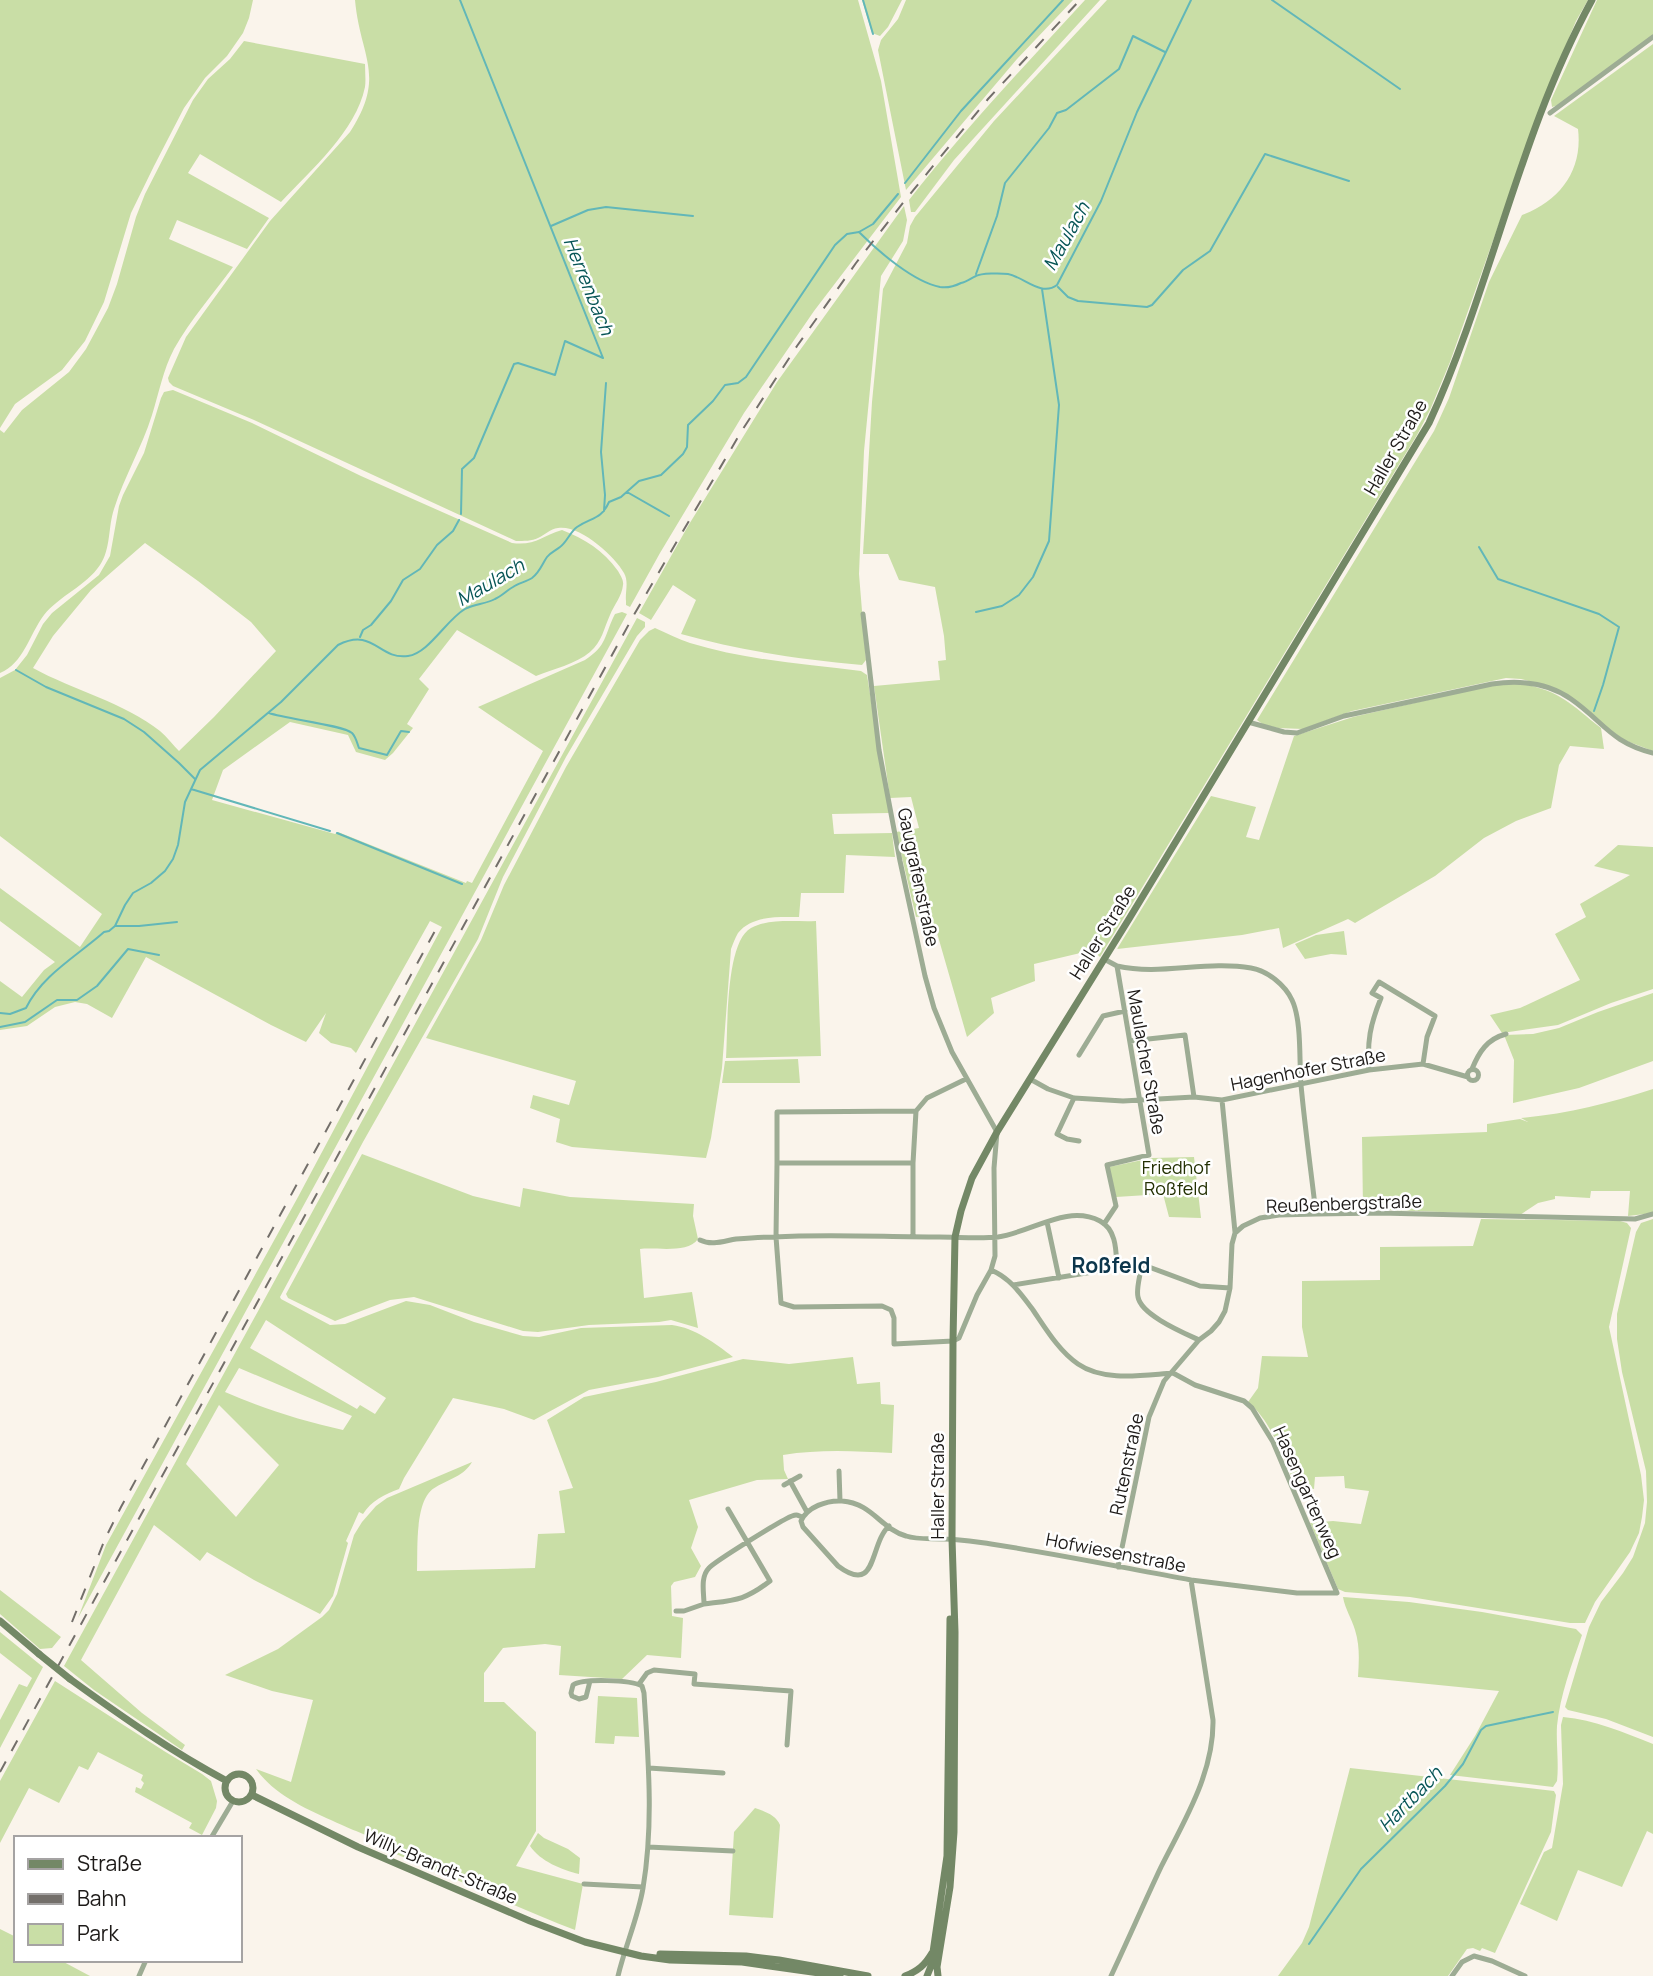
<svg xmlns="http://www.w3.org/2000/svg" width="1653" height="1976" font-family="Manrope,sans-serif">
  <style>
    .green { fill: #c9dea6; fill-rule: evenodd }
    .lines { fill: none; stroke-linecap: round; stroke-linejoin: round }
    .stream { stroke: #62b7b8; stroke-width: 2 }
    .minor { stroke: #9dac94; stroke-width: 5 }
    .secondary { stroke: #738866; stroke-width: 7 }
    .rail { stroke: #736f6a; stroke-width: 2; stroke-dasharray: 12 12; stroke-linecap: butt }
    .secondary-bridge { stroke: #738866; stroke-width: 7 }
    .labels { text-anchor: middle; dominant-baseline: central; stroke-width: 5; stroke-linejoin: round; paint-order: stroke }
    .street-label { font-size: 18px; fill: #1d1a18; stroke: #fff }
    .park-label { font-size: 18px; fill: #233003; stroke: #fff }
    .water-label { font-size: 19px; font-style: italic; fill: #075556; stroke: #fff }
    .quarter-label { font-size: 21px; font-weight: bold; fill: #0c364c; stroke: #fff }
  </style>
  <rect width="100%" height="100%" fill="#faf4eb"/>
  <path class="green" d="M 0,0 L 253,0 L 249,18 L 243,33 L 227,56 L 205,78 L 184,108 L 154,166 L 131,213 L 104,302 L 85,341 L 62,370 L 15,404 L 0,428 Z
    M 355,0 L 858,0 L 881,81 L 901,197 L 814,311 L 744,413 L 660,553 L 630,607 L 626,605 L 626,601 C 625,592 629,582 624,573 C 615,556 579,524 558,528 C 550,529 545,535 538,538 C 532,541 524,541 516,541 L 254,420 L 173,386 L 169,382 L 168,378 L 186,337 L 270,221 L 350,132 C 387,75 360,57 355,0 Z
    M 862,0 L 902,0 L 888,27 L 880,36 L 872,33 Z
    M 906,0 L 1073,0 L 1017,59 L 906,190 L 878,50 L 881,40 L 898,19 Z
    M 1085,0 L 1100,0 L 954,160 L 915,212 L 911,212 L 909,200 C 964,130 1025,65 1085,0 Z
    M 1107,0 L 1588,0 L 1576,21 L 1541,105 L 1450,362 L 1430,410 L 1417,435 L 1100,957 L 1093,950 L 1034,964 L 1035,981 L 991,998 L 994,1013 L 967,1037 L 935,926 L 929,915 L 916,917 L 896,832 L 919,828 L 911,797 L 890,798 L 874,686 L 940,680 L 938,661 L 946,660 L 944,636 L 935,587 L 899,580 L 888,554 L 863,554 L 872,402 L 883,289 L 907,243 L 910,226 L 915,217 L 994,121 Z
    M 1597,0 L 1653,0 L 1653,36 L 1562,104 L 1552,107 L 1551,100 Z
    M 244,41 L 365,64 C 365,72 366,80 365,87 C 356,131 311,170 281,202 L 200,154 L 188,173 L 269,218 L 247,249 L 177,220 L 169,239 L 233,267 C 213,294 191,319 174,349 C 163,370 159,393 152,415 C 142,447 124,477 114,509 C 108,527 111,549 100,565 C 86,586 59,596 44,615 C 29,635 24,663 0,673 L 0,430 L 4,433 L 22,410 L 69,372 L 86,349 L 108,308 L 117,284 L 136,217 L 145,194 L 193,100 L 208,79 L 230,59 Z
    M 1653,44 L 1653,751 L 1624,740 L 1552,687 L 1521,679 L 1506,678 L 1352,711 L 1303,729 L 1278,728 L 1264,725 L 1257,720 L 1434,431 L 1449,398 L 1489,282 L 1522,215 C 1560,201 1583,170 1578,129 L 1554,116 Z
    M 904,206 L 907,220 L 903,241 L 881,276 L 864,451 L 859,574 L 866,660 L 862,665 C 798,659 742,651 681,634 L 696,600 L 673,585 L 651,620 L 639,613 L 688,526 L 777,382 Z
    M 173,390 L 252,423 L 361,476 L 512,543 C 535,546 542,536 562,530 C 585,539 603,550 618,571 C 620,575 624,580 623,585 C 622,596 614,605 610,615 C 604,628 602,642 590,652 C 576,664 553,669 536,676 L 457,630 L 419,679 L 429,689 L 407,724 L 413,728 L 393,753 L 385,760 L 356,752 L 348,735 L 290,722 L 223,770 L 212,800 L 335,834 L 338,832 L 466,883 L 467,881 L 472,883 L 543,751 L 478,707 L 585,660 C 608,645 604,635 615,614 L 622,612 L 627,614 L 78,1618 L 106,1545 L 298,1197 L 442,927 L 430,921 L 356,1053 L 351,1048 L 331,1043 L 319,1033 L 326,1013 L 306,1042 L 271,1025 L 146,957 L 112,1018 L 87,1004 L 75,1002 L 55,1007 L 27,1026 L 0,1030 L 0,981 L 22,997 L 44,970 L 55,962 L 0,921 L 0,888 L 80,947 L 102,914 L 0,836 L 0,678 L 15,670 L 27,655 L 43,624 L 52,613 L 99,575 L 110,556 L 119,506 L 123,495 L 144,453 L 161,398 L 164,392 ZM 145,543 L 198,581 L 251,622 L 276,651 L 214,717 L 179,751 C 173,745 167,737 160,731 C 125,703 73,690 33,668 L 53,636 L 91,590 Z
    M 637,618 L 645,622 L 645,627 L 637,636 L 566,757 L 503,877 L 478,939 L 363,1142 L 280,1297 L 281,1299 L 330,1325 L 345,1324 L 406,1301 L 430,1305 L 474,1322 L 523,1336 L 539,1337 L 581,1328 L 672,1325 C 695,1328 715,1343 733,1357 L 658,1377 L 589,1390 L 534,1420 L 504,1409 L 453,1398 L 404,1478 L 399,1489 C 385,1494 371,1501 363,1514 L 359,1512 L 346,1541 L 348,1543 L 333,1596 L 320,1614 L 254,1580 L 207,1552 L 200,1561 L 154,1525 L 81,1660 L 142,1713 L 185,1745 L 182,1750 L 94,1690 L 64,1666 ZM 266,1320 L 386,1398 L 375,1414 L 360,1405 L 357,1409 L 250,1348 ZM 239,1368 L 352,1416 L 343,1430 C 302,1421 264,1409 225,1392 ZM 219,1405 L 279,1465 L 236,1517 L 186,1464 Z
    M 655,628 C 667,633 678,639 690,643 C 745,660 805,664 861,671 L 867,675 L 889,813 L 832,814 L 834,834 L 892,833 L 895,857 L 846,855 L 844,893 L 801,893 L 799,917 C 779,917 752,915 738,933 C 735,938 733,944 731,949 L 722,1068 L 711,1138 L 706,1158 L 572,1147 L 556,1142 L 560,1119 L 530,1108 L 533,1095 L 569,1105 L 576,1081 L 426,1038 L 481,940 L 504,885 L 566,767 L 640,640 L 649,631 Z
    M 1517,683 C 1560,690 1569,703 1601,728 L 1604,749 L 1570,746 L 1559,765 L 1551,808 L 1516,821 L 1484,838 L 1435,876 L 1355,923 L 1348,919 L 1283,948 L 1279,928 L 1242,935 L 1117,949 L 1211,796 L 1256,807 L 1246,837 L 1259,840 L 1294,736 L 1353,717 L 1493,685 Z
    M 1618,845 L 1653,847 L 1653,989 L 1611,1003 L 1558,1025 L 1502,1033 L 1490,1015 L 1520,1008 L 1580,980 L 1555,934 L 1586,917 L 1580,904 L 1630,875 L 1594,866 Z
    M 816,921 L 821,1056 L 726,1058 C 728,1030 725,942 751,928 C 770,918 795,922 816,921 Z
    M 1344,931 L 1347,955 L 1331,954 L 1305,959 L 1295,944 L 1316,935 Z
    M 1653,993 L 1653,1061 L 1579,1088 L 1513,1103 L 1514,1060 L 1504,1035 L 1533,1034 L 1559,1028 L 1598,1012 Z
    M 798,1059 L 800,1083 L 722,1083 L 725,1061 Z
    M 1653,1089 L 1653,1213 L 1628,1216 L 1630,1191 L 1591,1191 L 1590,1198 L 1555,1196 L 1555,1199 L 1538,1203 L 1520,1215 L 1363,1209 L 1362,1137 L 1487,1132 L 1487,1124 L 1520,1119 L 1528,1122 L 1521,1118 C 1566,1114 1610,1103 1653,1089 Z
    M 362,1154 L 473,1196 L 520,1207 L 523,1188 L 570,1197 L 694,1204 L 693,1216 L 698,1239 C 687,1254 657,1247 640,1249 L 644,1298 L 692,1292 L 698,1328 L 671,1320 L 659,1322 L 589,1325 L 538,1332 L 523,1331 L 414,1297 L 390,1300 L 335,1321 L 288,1298 L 286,1294 Z
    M 1194,1157 L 1201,1218 L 1169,1217 L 1163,1194 L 1116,1197 L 1109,1167 L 1152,1158 Z
    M 1481,1219 L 1620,1221 L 1627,1223 L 1631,1228 L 1609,1327 L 1641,1475 L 1644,1500 L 1642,1517 L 1639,1533 L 1630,1552 L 1595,1602 L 1585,1623 L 1570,1623 L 1410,1597 L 1345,1592 L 1338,1589 L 1310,1523 L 1333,1521 L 1361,1524 L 1369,1491 L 1345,1488 L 1344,1476 L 1315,1477 L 1314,1489 L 1296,1487 C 1283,1458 1273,1423 1248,1402 L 1258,1388 L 1262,1356 L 1308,1357 L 1302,1327 L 1302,1281 L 1380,1280 L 1380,1247 L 1473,1246 Z
    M 1653,1219 L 1653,1737 L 1606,1719 L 1568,1710 L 1565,1707 L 1589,1627 L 1601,1602 L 1623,1573 L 1633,1557 L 1645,1523 L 1647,1502 L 1646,1471 L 1622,1372 L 1617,1339 L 1617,1314 L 1636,1232 L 1641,1223 Z
    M 853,1357 L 857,1384 L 880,1382 L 881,1404 L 894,1405 L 892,1453 C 855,1451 819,1449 783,1455 L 784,1470 L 788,1479 L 757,1480 L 689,1500 L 698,1527 L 691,1548 L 701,1566 L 695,1577 L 674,1582 L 671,1586 L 672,1616 L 683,1618 L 681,1658 L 647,1655 L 622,1679 L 559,1675 L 561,1646 L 545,1644 L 503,1648 L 484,1673 L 484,1702 L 504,1702 L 536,1732 L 536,1831 L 516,1866 L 583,1884 L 575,1930 C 510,1905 448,1875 384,1849 C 375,1836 356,1832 342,1825 C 311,1811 276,1797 256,1769 L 291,1782 L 313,1700 L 272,1691 L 225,1675 L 278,1649 L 322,1617 L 329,1610 L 337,1594 L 354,1535 L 362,1522 L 376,1506 L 387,1498 L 472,1462 C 464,1476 449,1479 436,1487 C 414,1498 418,1549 417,1571 L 535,1568 L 538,1534 L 565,1533 L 559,1491 L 573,1488 L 547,1420 L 584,1397 L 656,1382 L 743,1359 L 789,1364 Z
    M 0,1590 L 61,1637 L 52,1648 L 40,1649 L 0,1614 Z
    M 1343,1597 L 1409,1602 L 1482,1612 L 1576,1629 L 1582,1635 C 1572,1664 1560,1695 1557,1726 C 1556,1744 1559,1763 1557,1781 L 1553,1787 L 1450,1775 L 1475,1736 L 1499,1691 L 1358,1677 C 1359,1661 1360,1646 1355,1630 C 1352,1619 1345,1609 1343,1597 Z
    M 0,1632 L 43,1667 L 0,1748 L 0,1720 L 19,1684 L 27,1687 L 32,1678 L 0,1653 Z
    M 55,1681 L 164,1751 L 202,1774 L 211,1781 L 217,1801 L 216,1808 L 202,1835 L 189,1828 L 192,1823 L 135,1792 L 136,1787 L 141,1789 L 144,1783 L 141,1780 L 143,1775 L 98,1752 L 88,1770 L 79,1766 L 59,1803 L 29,1788 L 0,1843 L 0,1781 Z
    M 598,1696 L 637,1698 L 639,1737 L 615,1736 L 614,1744 L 595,1743 Z
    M 1563,1717 C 1595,1720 1623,1732 1653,1744 L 1653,1834 L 1647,1831 L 1622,1887 L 1578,1870 L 1557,1921 L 1520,1904 L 1544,1852 L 1552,1848 L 1563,1784 L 1561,1725 Z
    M 1350,1768 L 1554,1791 L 1556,1795 L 1551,1832 L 1495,1953 L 1482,1948 L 1480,1951 L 1473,1948 L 1467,1949 L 1448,1976 L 1278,1976 L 1302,1943 L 1309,1927 Z
    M 755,1808 C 764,1811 776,1815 780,1825 L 773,1918 L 729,1915 L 734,1832 Z
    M 538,1833 L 544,1838 L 568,1849 L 580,1858 L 579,1874 C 562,1870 540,1861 530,1846 Z
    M 0,1929 L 16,1937 L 16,1960 L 60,1960 L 90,1976 L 0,1976 Z"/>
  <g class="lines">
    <path class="stream" d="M 460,0 L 603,358
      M 863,0 L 873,34
      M 1272,0 L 1400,89
      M 905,183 L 961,111 L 1063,0
      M 551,226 L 588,210 L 606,207 L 693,216
      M 860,233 C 879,252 914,282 940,287 C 947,288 955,286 961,283 C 967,282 971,278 976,276 C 981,273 1001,273 1008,274 C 1024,277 1041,297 1057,285 L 1101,201 L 1137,112 L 1191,0
      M 976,274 L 997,216 L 1005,183 L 1049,128 L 1057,113 L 1066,110 L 1119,69 L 1133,36 L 1165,52
      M 1058,287 L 1068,297 L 1078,301 L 1147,307 L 1152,305 L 1183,270 L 1210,251 L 1265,154 L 1349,181
      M 627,492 L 669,516
      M 604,511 L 605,495 L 601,452 L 606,383
      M 461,514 L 462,469 L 474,458 L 514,364 L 518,363 L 555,375 L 565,341 L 603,358
      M 1479,547 L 1498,579 L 1599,614 L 1619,627 L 1603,685 L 1594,711
      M 976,612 L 1002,606 L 1019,595 L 1033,577 L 1049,541 L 1059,405 L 1042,289
      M 360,637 L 363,630 L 371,625 L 391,601 L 403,580 L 420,569 L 437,545 L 453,531 L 459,520
      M 16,670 L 46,687 L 124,719 L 144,732 L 179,763 L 195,779
      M 269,713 C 286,719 343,725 352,733 C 356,737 357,743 359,748 L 387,755 L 401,731 L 409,732
      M 191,789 L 330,831
      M 337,833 L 462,884
      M 115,926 L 139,926 L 177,922
      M 0,1013 L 10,1014 L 26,1008 C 42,975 77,956 104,932 L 109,931 L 115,926 L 125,905 L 133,893 L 151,883 L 165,871 L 173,859 L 178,845 L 185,802 L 200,770 L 281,702 L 338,645 C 374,627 378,660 408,656 C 429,653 446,620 465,609 C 474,604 486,604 495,599 C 502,596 506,591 513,587 C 518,583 526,582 532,578 C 540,572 542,564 547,557 C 551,552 555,551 560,547 C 567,542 570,532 577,527 C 592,517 601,520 609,502 L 621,497 L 639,481 L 661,475 L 683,454 L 687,447 L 688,425 L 713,401 L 725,385 L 738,383 L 746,377 L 835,245 L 847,234 L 859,232 L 873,224 L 898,194
      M 0,1027 L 25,1022 L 57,1000 L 77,1000 L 97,986 L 128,949 L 159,955
      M 1309,1944 L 1361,1869 L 1445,1786 L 1463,1764 L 1481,1730 L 1486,1726 L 1553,1712"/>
    <path class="minor" d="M 1550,113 L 1653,37
      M 863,614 L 879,750 L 900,861 L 925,976 L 934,1008 L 952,1052 L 997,1132 L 994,1168 L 995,1256 L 991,1270 L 977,1295 L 959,1338 L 953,1341 L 894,1344 L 894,1318 L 891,1310 L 882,1306 L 794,1307 L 781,1303 L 776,1237 L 777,1163 L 913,1163
      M 1248,722 L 1284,732 L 1297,733 L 1344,716 L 1492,684 C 1520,680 1547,682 1571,699 C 1604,722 1610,742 1653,753
      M 1104,959 L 1117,966 L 1149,1155 L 1107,1165 L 1116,1206 L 1104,1224
      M 1117,966 C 1161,976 1206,960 1251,968 C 1268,971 1285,985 1292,1000 C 1302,1021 1299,1061 1301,1085 C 1305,1128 1311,1171 1316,1214
      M 1130,1041 L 1185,1035 L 1194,1097
      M 1079,1055 L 1103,1016 L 1125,1011
      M 1472,1069 C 1479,1052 1487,1039 1506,1034
      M1467.5 1075a5.5 5.5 0 1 1 11 0a5.5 5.5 0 1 1-11 0Z
      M 1369,1070 C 1367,1041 1370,1025 1381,998 L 1372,993 L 1379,982 L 1435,1016 L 1427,1037 L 1423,1064
      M 1030,1079 L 1048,1089 L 1074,1098 L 1123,1101 L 1194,1097 L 1222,1100 L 1369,1070 L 1423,1064 L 1468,1077
      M 1074,1098 L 1057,1134 L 1067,1139 L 1079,1141
      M 1222,1100 L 1235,1232
      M 777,1163 L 777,1112 L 916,1111
      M 1047,1222 L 1059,1278
      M 913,1237 L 913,1163 L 916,1111 L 927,1098 L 966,1079
      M 700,1240 C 712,1246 724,1241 736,1239 C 748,1238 761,1237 774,1237 C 828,1234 884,1237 939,1237 C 958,1237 979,1239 998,1237 C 1032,1232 1067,1204 1100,1221 C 1117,1230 1116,1252 1117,1268
      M 1141,1268 C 1140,1277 1136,1289 1138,1297 C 1141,1315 1184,1333 1199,1340
      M 991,1270 C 1010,1278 1021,1294 1033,1310 C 1046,1329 1059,1351 1078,1364 C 1104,1382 1143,1375 1173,1373
      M 1013,1285 L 1117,1268 L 1124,1271 L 1149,1267 L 1200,1286 L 1230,1288
      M 1173,1373 L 1195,1385 L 1244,1401 L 1252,1408 L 1273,1442 L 1337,1593 L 1297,1593 L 1191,1580
      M 839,1471 L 840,1501
      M 790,1481 L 807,1512
      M 784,1485 L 800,1476
      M 728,1509 L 770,1581 C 744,1601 735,1600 704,1604 C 704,1593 700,1577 709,1568 C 714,1562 783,1519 792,1516 C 797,1514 797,1515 802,1517
      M 889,1526 C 869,1544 878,1596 838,1566 L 803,1527 L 801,1521 C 807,1507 827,1500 842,1501 C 872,1503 881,1529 906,1536 C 918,1540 931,1538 944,1539 C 960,1539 976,1542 991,1544 C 1058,1554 1125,1568 1191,1580 L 1213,1720 C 1214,1773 1184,1821 1161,1867 C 1144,1903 1128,1940 1111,1976
      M 1118,1567 L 1149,1417 L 1164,1381 L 1199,1340 L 1211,1331 L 1219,1322 L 1225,1311 L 1230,1288 L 1232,1244 L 1235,1233 L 1243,1226 L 1260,1218 L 1279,1215 L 1316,1214 L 1380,1213 L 1635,1219 L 1653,1214
      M 676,1611 L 684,1611 L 704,1604
      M 590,1681 L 586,1697 L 579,1699 L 572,1696 L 571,1693 L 573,1685 C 583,1678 631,1680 642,1686 L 644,1693 C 648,1757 654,1823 643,1888 C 638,1918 625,1946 618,1976
      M 639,1684 L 647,1673 L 654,1670 L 695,1674 L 694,1684 L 791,1691 L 787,1745
      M 649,1768 L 723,1773
      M 211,1838 L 233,1801
      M 648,1847 L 733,1851
      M 584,1884 L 643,1887
      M 139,1976 L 146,1960
      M 1452,1976 L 1462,1962 L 1474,1956 L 1492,1961 L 1525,1976"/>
    <path class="secondary" d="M 0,1621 L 39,1654
      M 70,1679 C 121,1716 172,1752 227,1781
      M225 1788a14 14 0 1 1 28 0a14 14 0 1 1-28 0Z
      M 252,1795 L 358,1847 L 530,1921 L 585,1942 L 641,1956 L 670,1960 L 742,1962 L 840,1976
      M 660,1954 L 746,1956 L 779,1960 L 868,1976
      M 905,1976 C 918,1971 925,1965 932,1953
      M 927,1976 L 931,1966 L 947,1856 L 950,1619
      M 938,1976 L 937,1967 L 950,1887 L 954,1832 L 955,1632 L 952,1539 L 953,1341 L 955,1237 L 961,1211 L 972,1178 L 997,1132 L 1129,919 L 1429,423 C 1492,286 1519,133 1592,0"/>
    <path class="rail" d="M 72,1622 L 105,1539 L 121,1507 L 436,929
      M 0,1772 L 635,613 L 741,432 L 797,346 L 856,263 L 906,199 L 988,99 L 1080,0"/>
    <path class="secondary-bridge" d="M 39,1654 L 70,1679"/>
  </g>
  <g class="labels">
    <g class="street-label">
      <text transform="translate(1395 447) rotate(-60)">Haller Straße</text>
      <text transform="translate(919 877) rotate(78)">Gaugrafenstraße</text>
      <text transform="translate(1102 932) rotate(-58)">Haller Straße</text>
      <text transform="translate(1147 1062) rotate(80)">Maulacher Straße</text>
      <text transform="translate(1308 1069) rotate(-11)">Hagenhofer Straße</text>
      <text transform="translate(1344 1203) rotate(-2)">Reußenbergstraße</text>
      <text transform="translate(1126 1464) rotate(-78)">Rutenstraße</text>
      <text transform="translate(937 1486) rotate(-90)">Haller Straße</text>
      <text transform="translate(1308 1492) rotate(66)">Hasengartenweg</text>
      <text transform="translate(1116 1552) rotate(11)">Hofwiesenstraße</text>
      <text transform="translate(441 1866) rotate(23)">Willy-Brandt-Straße</text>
    </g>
    <g class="park-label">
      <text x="1176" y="1167">Friedhof<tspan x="1176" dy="21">Roßfeld</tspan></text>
    </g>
    <g class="water-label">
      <text transform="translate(1066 236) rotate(-61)">Maulach</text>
      <text transform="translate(589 286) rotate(68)">Herrenbach</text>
      <text transform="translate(490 582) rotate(-30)">Maulach</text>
      <text transform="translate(1410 1799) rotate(-46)">Hartbach</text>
    </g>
    <g class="quarter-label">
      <text x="1111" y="1265">Roßfeld</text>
    </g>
  </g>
  <rect x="14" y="1836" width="228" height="126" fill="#ffffff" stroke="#a5a3a3" stroke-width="2"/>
  <rect x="28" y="1859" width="35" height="10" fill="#738866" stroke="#a5a3a3" stroke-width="2"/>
  <text x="77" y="1871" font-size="21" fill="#1d1a18">Straße</text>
  <rect x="28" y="1894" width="35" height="10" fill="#736f6a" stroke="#a5a3a3" stroke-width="2"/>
  <text x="77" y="1906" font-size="21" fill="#1d1a18">Bahn</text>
  <rect x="28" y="1924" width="35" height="21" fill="#c9dea6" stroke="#a5a3a3" stroke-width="2"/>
  <text x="77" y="1941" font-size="21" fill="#1d1a18">Park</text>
</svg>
